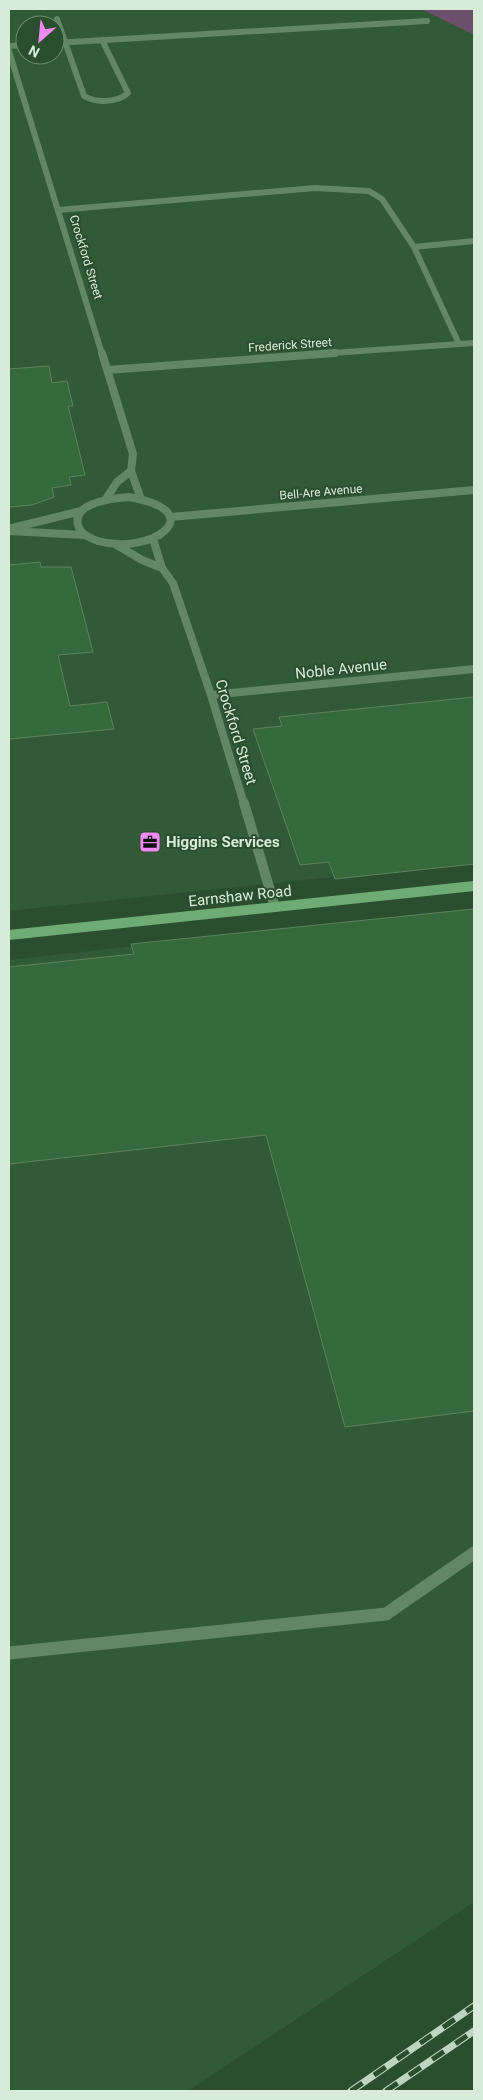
<svg xmlns="http://www.w3.org/2000/svg" width="483" height="2100" font-family="Roboto,sans-serif">
  <style>
    .built { fill: #315a36; fill-rule: evenodd }
    .green { fill: #6b506b }
    .building { fill: #35683b; stroke: #5c815f }
    .lines { fill: none; stroke-linecap: round; stroke-linejoin: round }
    .lane-far1 { stroke: #618764; stroke-width: 6 }
    .lane { stroke: #618764; stroke-width: 13 }
    .street-far2 { stroke: #618764; stroke-width: 6 }
    .street-far1 { stroke: #618764; stroke-width: 8 }
    .street { stroke: #618764; stroke-width: 10 }
    .secondary { stroke: #6fab74; stroke-width: 10 }
    .rail-casing { stroke: #bdd4bf; stroke-width: 7 }
    .rail { stroke: #2b4e2f; stroke-width: 5; stroke-dasharray: 14; stroke-linecap: butt }
    .labels { text-anchor: middle; dominant-baseline: central; stroke-width: 4; stroke-linejoin: round; paint-order: stroke }
    .far-street-label { font-size: 12px; fill: #d7ebd8; stroke: #2b4e2f }
    .street-label { font-size: 15px; fill: #d7ebd8; stroke: #2b4e2f }
    .poi-label { font-size: 15px; font-weight: bold; fill: #d7ebd8; stroke: #2b4e2f; text-anchor: start }
  </style>
  <rect width="100%" height="100%" fill="#2b4e2f"/>
  <path class="built" d="M 9,9 L 421,9 L 474,35 L 474,862 L 9,911 ZM 25,25 L 55,25 L 55,55 L 25,55 Z
    M 474,908 L 474,1902 L 188,2091 L 9,2091 L 9,960 Z"/>
  <path class="green" d="M 421,9 L 474,9 L 474,35 Z"/>
  <path class="building" d="M 49,366 L 52,383 L 67,381 L 73,406 L 68,406 L 85,475 L 69,477 L 71,485 L 52,488 L 54,497 L 32,505 L 9,507 L 9,369 Z
    M 40,562 L 41,567 L 71,567 L 93,652 L 58,655 L 70,706 L 107,702 L 114,729 L 9,739 L 9,565 Z
    M 474,697 L 474,864 L 335,879 L 329,862 L 300,865 L 253,729 L 282,726 L 279,717 Z
    M 474,909 L 474,1411 L 345,1427 L 266,1135 L 9,1164 L 9,967 L 134,954 L 131,944 Z"/>
  <g class="lines">
    <path class="lane-far1" d="M 57,19 L 84,96 C 96,103 117,103 128,93 L 102,40
      M 55,43 L 427,21
      M 9,46 L 25,45
      M 58,210 L 315,188 L 369,191 L 382,199 L 414,247 L 459,344
      M 414,247 L 474,241"/>
    <path class="lane" d="M 9,1653 L 386,1614 L 474,1553"/>
    <path class="street-far2" d="M 9,51 L 102,354
      M 318,354 L 474,343"/>
    <path class="street-far1" d="M 102,353 L 133,454 L 131,471 L 141,499
      M 107,370 L 335,353
      M 129,497 C 214,512 151,556 98,541 C 90,538 80,534 78,525 C 72,502 115,498 129,497 Z
      M 106,499 L 117,482 L 131,471
      M 171,517 L 474,490
      M 12,528 L 81,511
      M 9,531 L 85,535
      M 153,539 L 162,568 L 173,583 L 211,695 L 244,804
      M 115,544 L 142,560 L 162,568
      M 211,695 L 474,669"/>
    <path class="street" d="M 244,803 L 275,907"/>
    <path class="secondary" d="M 9,935 L 474,886"/>
    <g class="rail-casing">
      <path id="rail" d="M 351,2091 L 474,2006
        M 386,2091 L 474,2031"/>
    </g>
    <use href="#rail" class="rail"/>
  </g>
  <defs>
    <g id="office-square" transform="scale(1.125)"><rect x="-9" y="-9" width="18" height="18" rx="4" fill="#f18af4" stroke="#2b4e2f"/><path d="M-6-3h4V-5.5h4V-3h4V5H-6ZM-1-4.5V-3h2v-1.5ZM-6 0V1H6V0Z" fill="#111"/></g>
  </defs>
  <g fill-rule="evenodd">
    <use href="#office-square" x="150" y="842"/>
  </g>
  <g class="labels">
    <g class="far-street-label">
      <text transform="translate(86 257) rotate(73)">Crockford Street</text>
      <text transform="translate(290 345) rotate(-4)">Frederick Street</text>
      <text transform="translate(321 492) rotate(-5)">Bell-Are Avenue</text>
    </g>
    <g class="street-label">
      <text transform="translate(341 669) rotate(-6)">Noble Avenue</text>
      <text transform="translate(236 732) rotate(73)">Crockford Street</text>
      <text transform="translate(240 896) rotate(-6)">Earnshaw Road</text>
    </g>
    <g class="poi-label">
      <text x="166" y="842">Higgins Services</text>
    </g>
  </g>
  <rect width="483" height="2100" fill="none" stroke="#d7ebd8" stroke-width="20"/>
  <g transform="translate(40 40) rotate(207)"><circle r="24" fill="#2b4e2f" stroke="#708d73"/>
  <path d="M0-4L9 19L0 12L-9 19Z" fill="#f18af4"/>
  <text y="-8" font-size="14" font-weight="bold" text-anchor="middle" fill="#d7ebd8">N</text>
  </g>
</svg>
